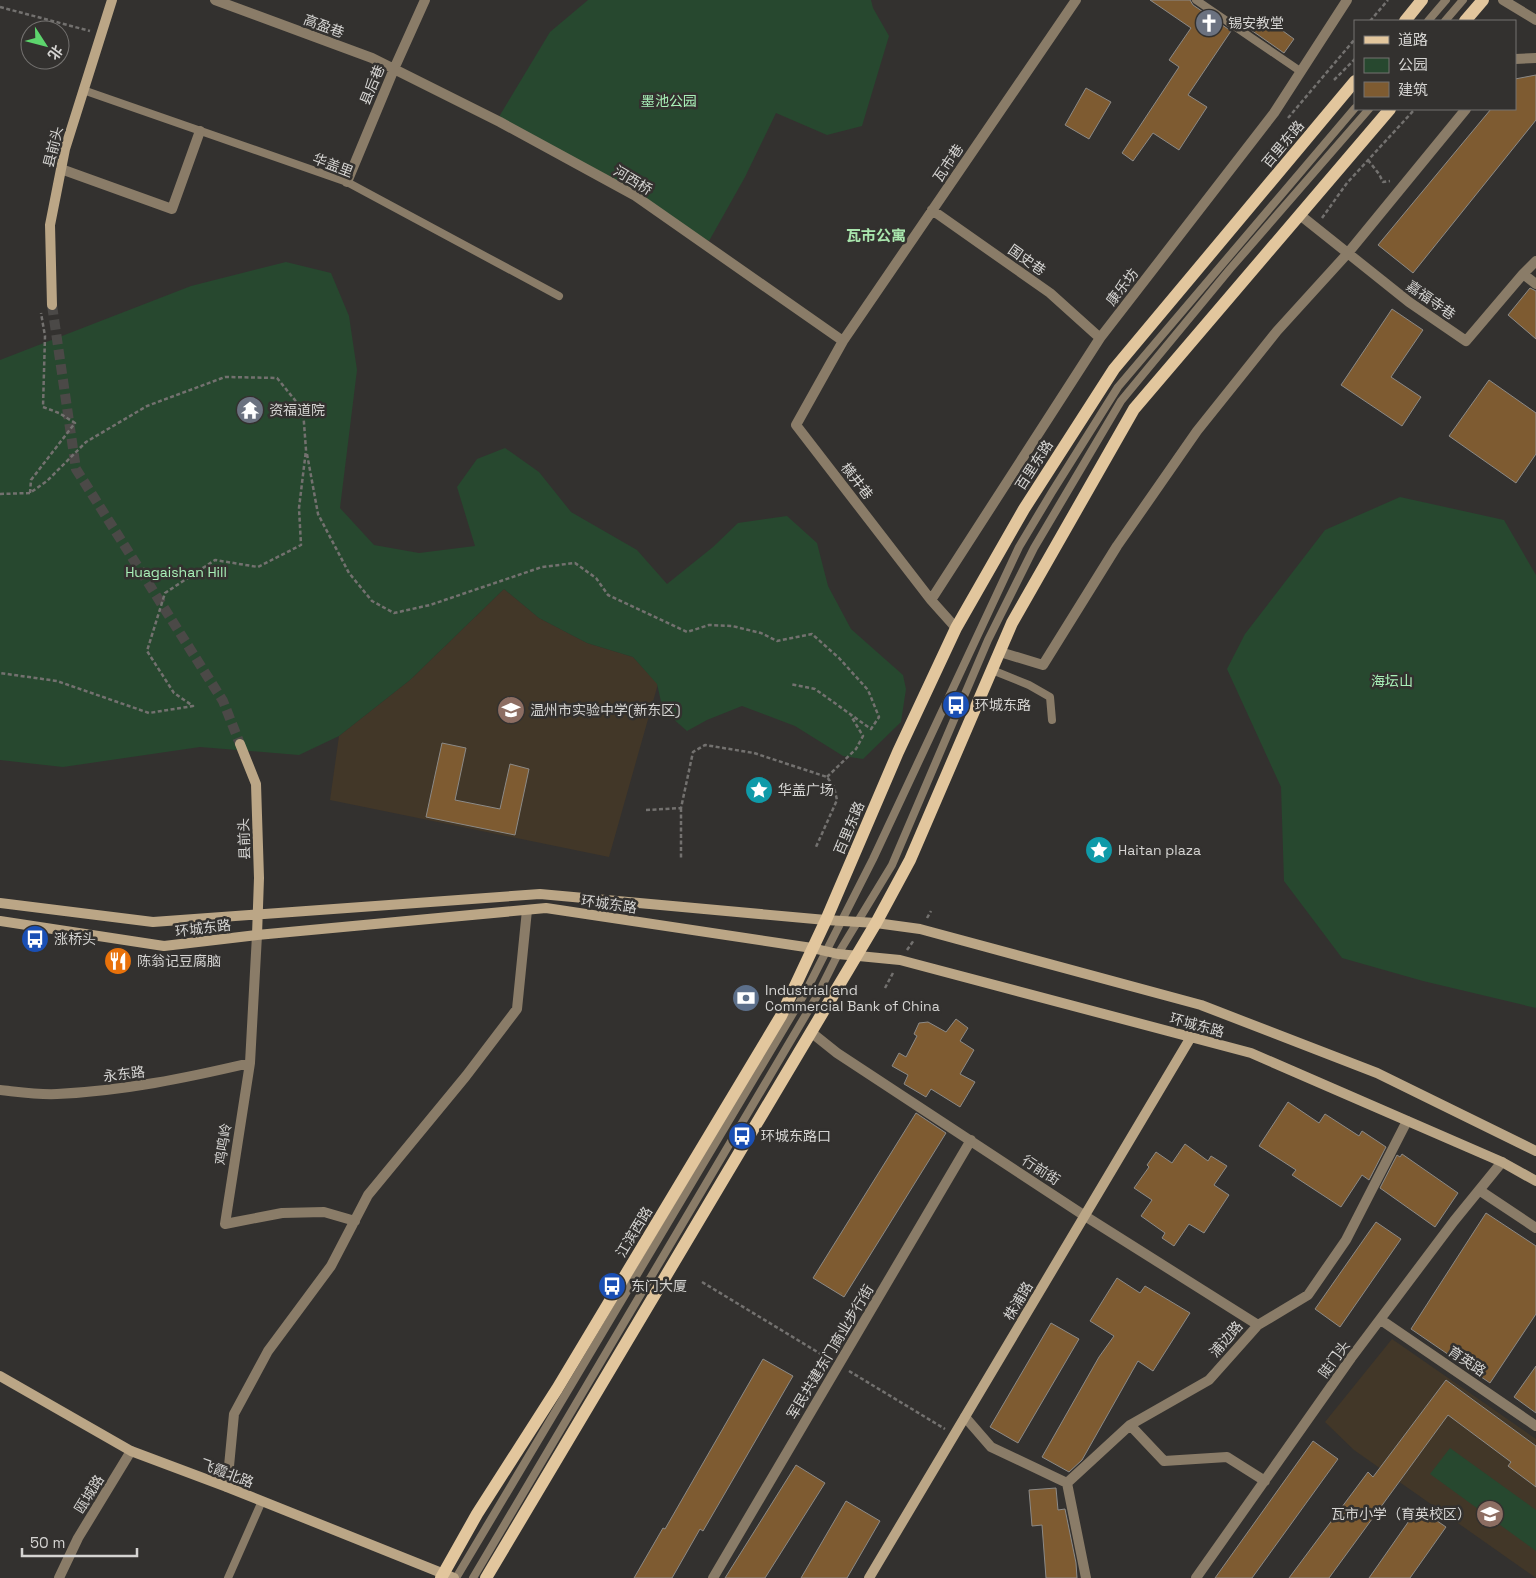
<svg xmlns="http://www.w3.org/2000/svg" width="1536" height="1578" font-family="'Space Grotesk','Noto Sans SC',sans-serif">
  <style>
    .education { fill: #423728 }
    .green { fill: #27482f }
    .building { fill: #7e5b31; stroke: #8c8a87 }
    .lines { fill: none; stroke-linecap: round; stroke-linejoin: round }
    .secondary-tunnel { stroke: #4b4947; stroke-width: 10; stroke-dasharray: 10 5; stroke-linecap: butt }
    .path { stroke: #73716f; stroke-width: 2.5; stroke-dasharray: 4 2.5; stroke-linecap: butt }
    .lane { stroke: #8a7c68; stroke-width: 8 }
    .street { stroke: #8a7c68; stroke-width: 10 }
    .secondary { stroke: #bba686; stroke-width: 10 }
    .primary { stroke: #e2c69d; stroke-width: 12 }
    .labels { text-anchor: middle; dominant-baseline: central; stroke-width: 5; stroke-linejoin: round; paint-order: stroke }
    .poi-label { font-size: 14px; fill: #d5d4d2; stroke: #33312f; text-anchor: start }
    .street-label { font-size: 14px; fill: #d5d4d2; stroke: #33312f }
    .park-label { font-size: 14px; fill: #a8efb7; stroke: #33312f }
    .neighbourhood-label { font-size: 15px; font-weight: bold; fill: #a9e6ad; stroke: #33312f }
  </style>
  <rect width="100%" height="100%" fill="#33312f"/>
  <path class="education" d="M 504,589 L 539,618 L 587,643 L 633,657 L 658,684 L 609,857 L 330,800 L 339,736 L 410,680 Z
    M 1392,1339 L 1536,1439 L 1536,1578 L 1354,1450 L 1325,1422 Z"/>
  <path class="green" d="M 588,0 L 871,0 L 873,8 L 889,36 L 862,126 L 827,135 L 776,113 L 745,177 L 709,241 L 497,120 L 550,32 Z
    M 286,262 L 331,273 L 349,316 L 357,370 L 340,508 L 374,545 L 419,553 L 475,546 L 457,487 L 477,459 L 505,448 L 539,472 L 571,512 L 637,550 L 667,584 L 713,547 L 738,523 L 787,516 L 817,543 L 828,586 L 851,629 L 903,675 L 906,689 L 901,722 L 863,759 L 843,756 L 795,726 L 742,706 L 707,720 L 687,731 L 663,710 L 657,684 L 633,657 L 587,643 L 539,618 L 504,589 L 410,680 L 339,736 L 299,755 L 200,747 L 63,767 L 0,760 L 0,360 L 191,286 Z
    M 1400,497 L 1504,520 L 1536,575 L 1536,1008 L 1423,981 L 1342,958 L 1284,881 L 1281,787 L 1227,669 L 1245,634 L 1325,530 Z
    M 1450,1448 L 1536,1510 L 1536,1551 L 1430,1474 Z"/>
  <path class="building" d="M 1150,0 L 1190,0 L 1193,5 L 1231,31 L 1188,95 L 1207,107 L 1179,150 L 1153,133 L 1133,161 L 1122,153 L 1179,67 L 1169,60 L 1191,28 Z
    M 1261,15 L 1294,39 L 1284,53 L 1251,30 Z
    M 1536,75 L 1536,120 L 1413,273 L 1378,245 L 1491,109 L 1515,109 L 1515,79 Z
    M 1086,88 L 1111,102 L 1089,139 L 1065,125 Z
    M 1530,288 L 1536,291 L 1536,339 L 1508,315 Z
    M 1392,309 L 1423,330 L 1391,377 L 1421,397 L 1402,426 L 1341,385 Z
    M 1489,380 L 1536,413 L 1536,454 L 1516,483 L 1449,436 Z
    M 442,743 L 466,748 L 455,800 L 500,809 L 510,764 L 529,769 L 515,835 L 426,817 Z
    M 956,1019 L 968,1028 L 960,1041 L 974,1050 L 960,1074 L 975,1082 L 960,1107 L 931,1089 L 926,1097 L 904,1084 L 908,1075 L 892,1066 L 899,1053 L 906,1057 L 917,1036 L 914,1034 L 919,1023 L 928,1022 L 946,1032 Z
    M 1288,1102 L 1319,1123 L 1325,1114 L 1359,1136 L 1362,1131 L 1386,1147 L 1369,1180 L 1362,1175 L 1341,1207 L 1292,1175 L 1296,1170 L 1259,1146 Z
    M 916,1113 L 946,1133 L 844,1297 L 813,1278 Z
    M 1185,1144 L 1208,1161 L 1211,1156 L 1227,1166 L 1214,1185 L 1229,1195 L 1204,1233 L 1189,1224 L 1174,1246 L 1162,1238 L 1165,1233 L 1141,1216 L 1152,1200 L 1134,1188 L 1149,1167 L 1147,1165 L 1156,1152 L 1172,1163 Z
    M 1402,1154 L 1458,1193 L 1435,1227 L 1380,1188 L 1397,1155 L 1400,1157 Z
    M 1486,1213 L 1536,1246 L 1536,1314 L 1490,1383 L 1411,1329 Z
    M 1376,1222 L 1401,1239 L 1340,1327 L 1315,1309 Z
    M 1117,1278 L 1140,1293 L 1145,1286 L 1190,1313 L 1153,1371 L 1138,1361 L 1082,1460 L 1069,1472 L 1042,1457 L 1099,1357 L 1114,1336 L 1090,1321 Z
    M 1051,1323 L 1079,1339 L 1018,1443 L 990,1427 Z
    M 763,1359 L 793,1376 L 703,1531 L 700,1529 L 672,1578 L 634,1578 L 663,1528 L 665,1529 Z
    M 1536,1366 L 1536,1413 L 1514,1397 Z
    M 1446,1380 L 1536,1446 L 1536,1487 L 1508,1466 L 1511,1462 L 1448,1415 L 1329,1578 L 1289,1578 L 1368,1472 L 1373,1477 Z
    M 1313,1441 L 1338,1459 L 1252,1578 L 1215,1578 Z
    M 796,1465 L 825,1483 L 765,1578 L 725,1578 Z
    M 1056,1488 L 1058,1510 L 1065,1509 L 1076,1563 L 1077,1578 L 1046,1578 L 1042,1525 L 1032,1526 L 1029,1490 Z
    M 846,1501 L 880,1521 L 847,1578 L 801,1578 Z
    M 1418,1508 L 1446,1527 L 1410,1578 L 1369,1578 Z"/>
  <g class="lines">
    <path class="secondary-tunnel" d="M 52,305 L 76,469 L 223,701 L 240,744"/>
    <path class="path" d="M 0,7 L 90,31
      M 1370,21 L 1388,0
      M 1334,80 L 1355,59
      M 1288,118 L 1355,39
      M 1368,160 L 1379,174 L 1383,182 L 1390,181
      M 1322,218 L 1347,183 L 1415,109
      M 307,454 L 318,514 L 349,573 L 372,601 L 394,613 L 430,605 L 542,567 L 575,563 L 596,578 L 608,595 L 687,632 L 709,625 L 732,626 L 761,633 L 777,641 L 812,634 L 839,658 L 868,690 L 879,717 L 871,729 L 815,689 L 790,684
      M 30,493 L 31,480 L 75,423 L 59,413 L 43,407 L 45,336 L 41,313
      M 0,494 L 30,493 L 47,481 L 86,442 L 147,406 L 225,377 L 277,378 L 303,410 L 306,450 L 299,508 L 301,545 L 258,567 L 215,560 L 165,593 L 147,651 L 174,693 L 193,706 L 149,713 L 57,681 L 0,673
      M 827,777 L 856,749 L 863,736 L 851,716
      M 681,808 L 681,858
      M 646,810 L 681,808 L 693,752 L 705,745 L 754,753 L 827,777 L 834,787 L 837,800 L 816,847
      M 927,918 L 931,911
      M 907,950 L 914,940
      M 885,988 L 894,971
      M 702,1282 L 829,1359
      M 849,1371 L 945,1429"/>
    <path class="lane" d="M 1196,0 L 1300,71
      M 1428,21 L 1446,0
      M 1445,21 L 1463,0
      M 83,90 L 347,182 L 559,296
      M 992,670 L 1029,685 L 1050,697 L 1052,720
      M 228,1578 L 262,1501
      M 456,1578 L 805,993 L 873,859 L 1019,547 L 1052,492 L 1118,387 L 1355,108
      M 473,1578 L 817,996 L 838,954 L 892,865 L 988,640 L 1034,548 L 1121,401 L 1230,269 L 1369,109"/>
    <path class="street" d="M 215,0 L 372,58 L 500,122 L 634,195 L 843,341
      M 1503,0 L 1536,20
      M 1515,59 L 1536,58
      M 61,169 L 172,209 L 200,131
      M 347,182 L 394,69 L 425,0
      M 932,210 L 1050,293 L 1100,338
      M 1300,215 L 1409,302 L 1466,341 L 1523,274 L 1536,284
      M 1523,274 L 1536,261
      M 931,600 L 1100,338 L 1274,113 L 1347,0
      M 956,628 L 931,600 L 796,425 L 843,341 L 1076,0
      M 1000,652 L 1043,665 L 1117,546 L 1197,431 L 1277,331 L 1348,253 L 1466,109
      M 257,935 L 250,1063 L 225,1224 L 282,1213 L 324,1212 L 355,1221
      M 812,1033 L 837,1053 L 1085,1216 L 1258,1325
      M 0,1090 C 19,1092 39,1095 57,1094 C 123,1091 186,1078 250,1063
      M 1479,1190 L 1536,1228
      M 1381,1320 L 1536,1426
      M 965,1417 L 991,1447 L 1067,1483
      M 1265,1481 L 1227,1457 L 1164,1461 L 1130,1425 L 1209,1380 L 1258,1325 L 1308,1295 L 1346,1240 L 1407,1121
      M 227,1487 L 234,1414 L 268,1351 L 331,1266 L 368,1195 L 466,1076 L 517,1009 L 527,910
      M 59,1578 L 78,1538 L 131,1451
      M 713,1578 L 971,1140
      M 1086,1578 L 1067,1483 L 1130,1425
      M 1196,1578 L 1351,1358 L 1454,1221 L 1502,1162"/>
    <path class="secondary" d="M 52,305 L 50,225 L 65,149 L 112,0
      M 240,744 L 256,784 L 259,878 L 257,935
      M 0,903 L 153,922 L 540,894 L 826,920 L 876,923 L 920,929 L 1201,1005 L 1377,1073 L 1536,1151
      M 0,921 L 164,946 L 257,935 L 546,908 L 812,948 L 838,954 L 900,960 L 1251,1053 L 1502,1162 L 1536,1181
      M 0,1376 L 131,1451 L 227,1487 L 454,1578
      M 869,1578 L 1191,1037"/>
    <path class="primary" d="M 1405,21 L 1422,0
      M 1465,21 L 1483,0
      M 441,1578 L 477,1514 L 557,1389 L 781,1016 L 826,920 L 898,752 L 956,628 L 1024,509 L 1114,369 L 1355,81
      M 486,1578 L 876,923 L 910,860 L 1012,623 L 1134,409 L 1390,109"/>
  </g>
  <defs>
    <g id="church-disc" transform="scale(1.4375)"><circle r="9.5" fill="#6b7280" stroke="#33312f"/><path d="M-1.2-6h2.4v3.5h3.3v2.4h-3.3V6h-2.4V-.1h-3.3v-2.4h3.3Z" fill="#fff"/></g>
    <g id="temple-disc" transform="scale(1.4375)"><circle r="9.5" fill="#6b7280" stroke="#33312f"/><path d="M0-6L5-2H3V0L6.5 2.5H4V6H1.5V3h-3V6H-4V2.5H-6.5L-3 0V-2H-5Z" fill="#fff"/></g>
    <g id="bus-disc" transform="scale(1.4375)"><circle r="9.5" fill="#1a4fb4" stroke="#33312f"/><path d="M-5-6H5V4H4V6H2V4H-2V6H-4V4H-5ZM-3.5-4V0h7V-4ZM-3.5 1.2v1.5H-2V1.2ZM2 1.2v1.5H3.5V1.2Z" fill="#fff"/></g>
    <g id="school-disc" transform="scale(1.4375)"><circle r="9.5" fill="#8d6e63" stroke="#33312f"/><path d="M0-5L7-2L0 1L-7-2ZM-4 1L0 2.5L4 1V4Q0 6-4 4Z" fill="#fff"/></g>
    <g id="sight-disc" transform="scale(1.4375)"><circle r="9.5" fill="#0f9aa8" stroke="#33312f"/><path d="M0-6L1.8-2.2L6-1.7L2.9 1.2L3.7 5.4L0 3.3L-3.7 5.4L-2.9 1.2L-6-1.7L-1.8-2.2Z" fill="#fff"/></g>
    <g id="restaurant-disc" transform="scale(1.4375)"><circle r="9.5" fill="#e8710a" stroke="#33312f"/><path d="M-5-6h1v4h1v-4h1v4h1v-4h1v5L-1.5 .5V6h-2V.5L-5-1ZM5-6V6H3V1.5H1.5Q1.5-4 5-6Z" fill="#fff"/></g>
    <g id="bank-disc" transform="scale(1.4375)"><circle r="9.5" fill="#5c6f8a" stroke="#33312f"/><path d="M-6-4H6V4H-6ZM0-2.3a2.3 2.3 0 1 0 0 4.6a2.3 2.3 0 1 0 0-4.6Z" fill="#fff"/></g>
  </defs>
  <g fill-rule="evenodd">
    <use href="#church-disc" x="1209" y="23"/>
    <use href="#temple-disc" x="250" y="410"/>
    <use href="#bus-disc" x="956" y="705"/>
    <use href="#school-disc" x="511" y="710"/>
    <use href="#sight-disc" x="759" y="790"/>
    <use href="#sight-disc" x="1099" y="850"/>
    <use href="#bus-disc" x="35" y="939"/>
    <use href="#restaurant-disc" x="118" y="961"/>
    <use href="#bank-disc" x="746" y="998"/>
    <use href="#bus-disc" x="742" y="1136"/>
    <use href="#bus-disc" x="612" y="1286"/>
    <use href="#school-disc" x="1490" y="1514"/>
  </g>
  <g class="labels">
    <g class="poi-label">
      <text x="1228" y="23">锡安教堂</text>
      <text x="269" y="410">资福道院</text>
      <text x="975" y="705">环城东路</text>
      <text x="530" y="710">温州市实验中学(新东区)</text>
      <text x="778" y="790">华盖广场</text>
      <text x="1118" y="850">Haitan plaza</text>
      <text x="54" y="939">涨桥头</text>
      <text x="137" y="961">陈翁记豆腐脑</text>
      <text x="765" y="990">Industrial and<tspan x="765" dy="16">Commercial Bank of China</tspan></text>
      <text x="761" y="1136">环城东路口</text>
      <text x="631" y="1286">东门大厦</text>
      <text x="1471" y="1514" text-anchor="end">瓦市小学（育英校区）</text>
    </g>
    <g class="street-label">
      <text transform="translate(324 26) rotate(20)">高盈巷</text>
      <text transform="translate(372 85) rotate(-67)">县后巷</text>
      <text transform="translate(1283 144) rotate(-50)">百里东路</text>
      <text transform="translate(53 147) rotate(-76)">县前头</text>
      <text transform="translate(948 163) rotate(-56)">瓦市巷</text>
      <text transform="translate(333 165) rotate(21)">华盖里</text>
      <text transform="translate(633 180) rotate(31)">河西桥</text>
      <text transform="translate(1027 260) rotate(35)">国史巷</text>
      <text transform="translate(1122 287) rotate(-52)">康乐坊</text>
      <text transform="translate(1431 300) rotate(35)">嘉福寺巷</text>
      <text transform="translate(1034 465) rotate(-57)">百里东路</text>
      <text transform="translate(857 481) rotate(52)">横井巷</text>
      <text transform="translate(849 828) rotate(-67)">百里东路</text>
      <text transform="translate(244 839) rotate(-92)">县前头</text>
      <text transform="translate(609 904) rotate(8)">环城东路</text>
      <text transform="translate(203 928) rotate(-7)">环城东路</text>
      <text transform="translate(1197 1025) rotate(15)">环城东路</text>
      <text transform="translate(124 1074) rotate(-7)">永东路</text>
      <text transform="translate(223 1144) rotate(-81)">鸡鸣岭</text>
      <text transform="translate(1041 1170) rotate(33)">行前街</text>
      <text transform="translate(634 1232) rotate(-59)">江滨西路</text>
      <text transform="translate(1018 1301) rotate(-59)">株浦路</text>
      <text transform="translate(1226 1339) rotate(-49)">浦边路</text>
      <text transform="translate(830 1352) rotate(-59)">军民共建东门商业步行街</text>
      <text transform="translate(1334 1359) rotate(-54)">陡门头</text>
      <text transform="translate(1467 1361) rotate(34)">育英路</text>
      <text transform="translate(227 1473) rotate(21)">飞霞北路</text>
      <text transform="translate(89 1494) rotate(-58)">瓯城路</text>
    </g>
    <g class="park-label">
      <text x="669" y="101">墨池公园</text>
      <text x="176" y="572">Huagaishan Hill</text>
      <text x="1392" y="681">海坛山</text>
    </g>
    <g class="neighbourhood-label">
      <text x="876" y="235">瓦市公寓</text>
    </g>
  </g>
  <rect x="1354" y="20" width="162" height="90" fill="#33312f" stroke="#747270"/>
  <rect x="1364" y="36" width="25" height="8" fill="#e2c69d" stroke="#747270"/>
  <text x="1398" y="45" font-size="15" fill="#d5d4d2">道路</text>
  <rect x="1364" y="58" width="25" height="15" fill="#27482f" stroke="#747270"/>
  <text x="1398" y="70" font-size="15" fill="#d5d4d2">公园</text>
  <rect x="1364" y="82" width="25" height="15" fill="#7e5b31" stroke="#747270"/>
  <text x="1398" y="95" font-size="15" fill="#d5d4d2">建筑</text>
  <g transform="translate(45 45) rotate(126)"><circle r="24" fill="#33312f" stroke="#747270"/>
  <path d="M0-4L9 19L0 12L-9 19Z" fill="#5dd56d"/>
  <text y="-8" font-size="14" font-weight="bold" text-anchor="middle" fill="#d5d4d2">北</text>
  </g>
  <path d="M22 1548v8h115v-8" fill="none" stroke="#d5d4d2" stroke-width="2.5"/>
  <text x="30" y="1548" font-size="15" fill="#d5d4d2" stroke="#33312f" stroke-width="4" paint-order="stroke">50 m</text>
</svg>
